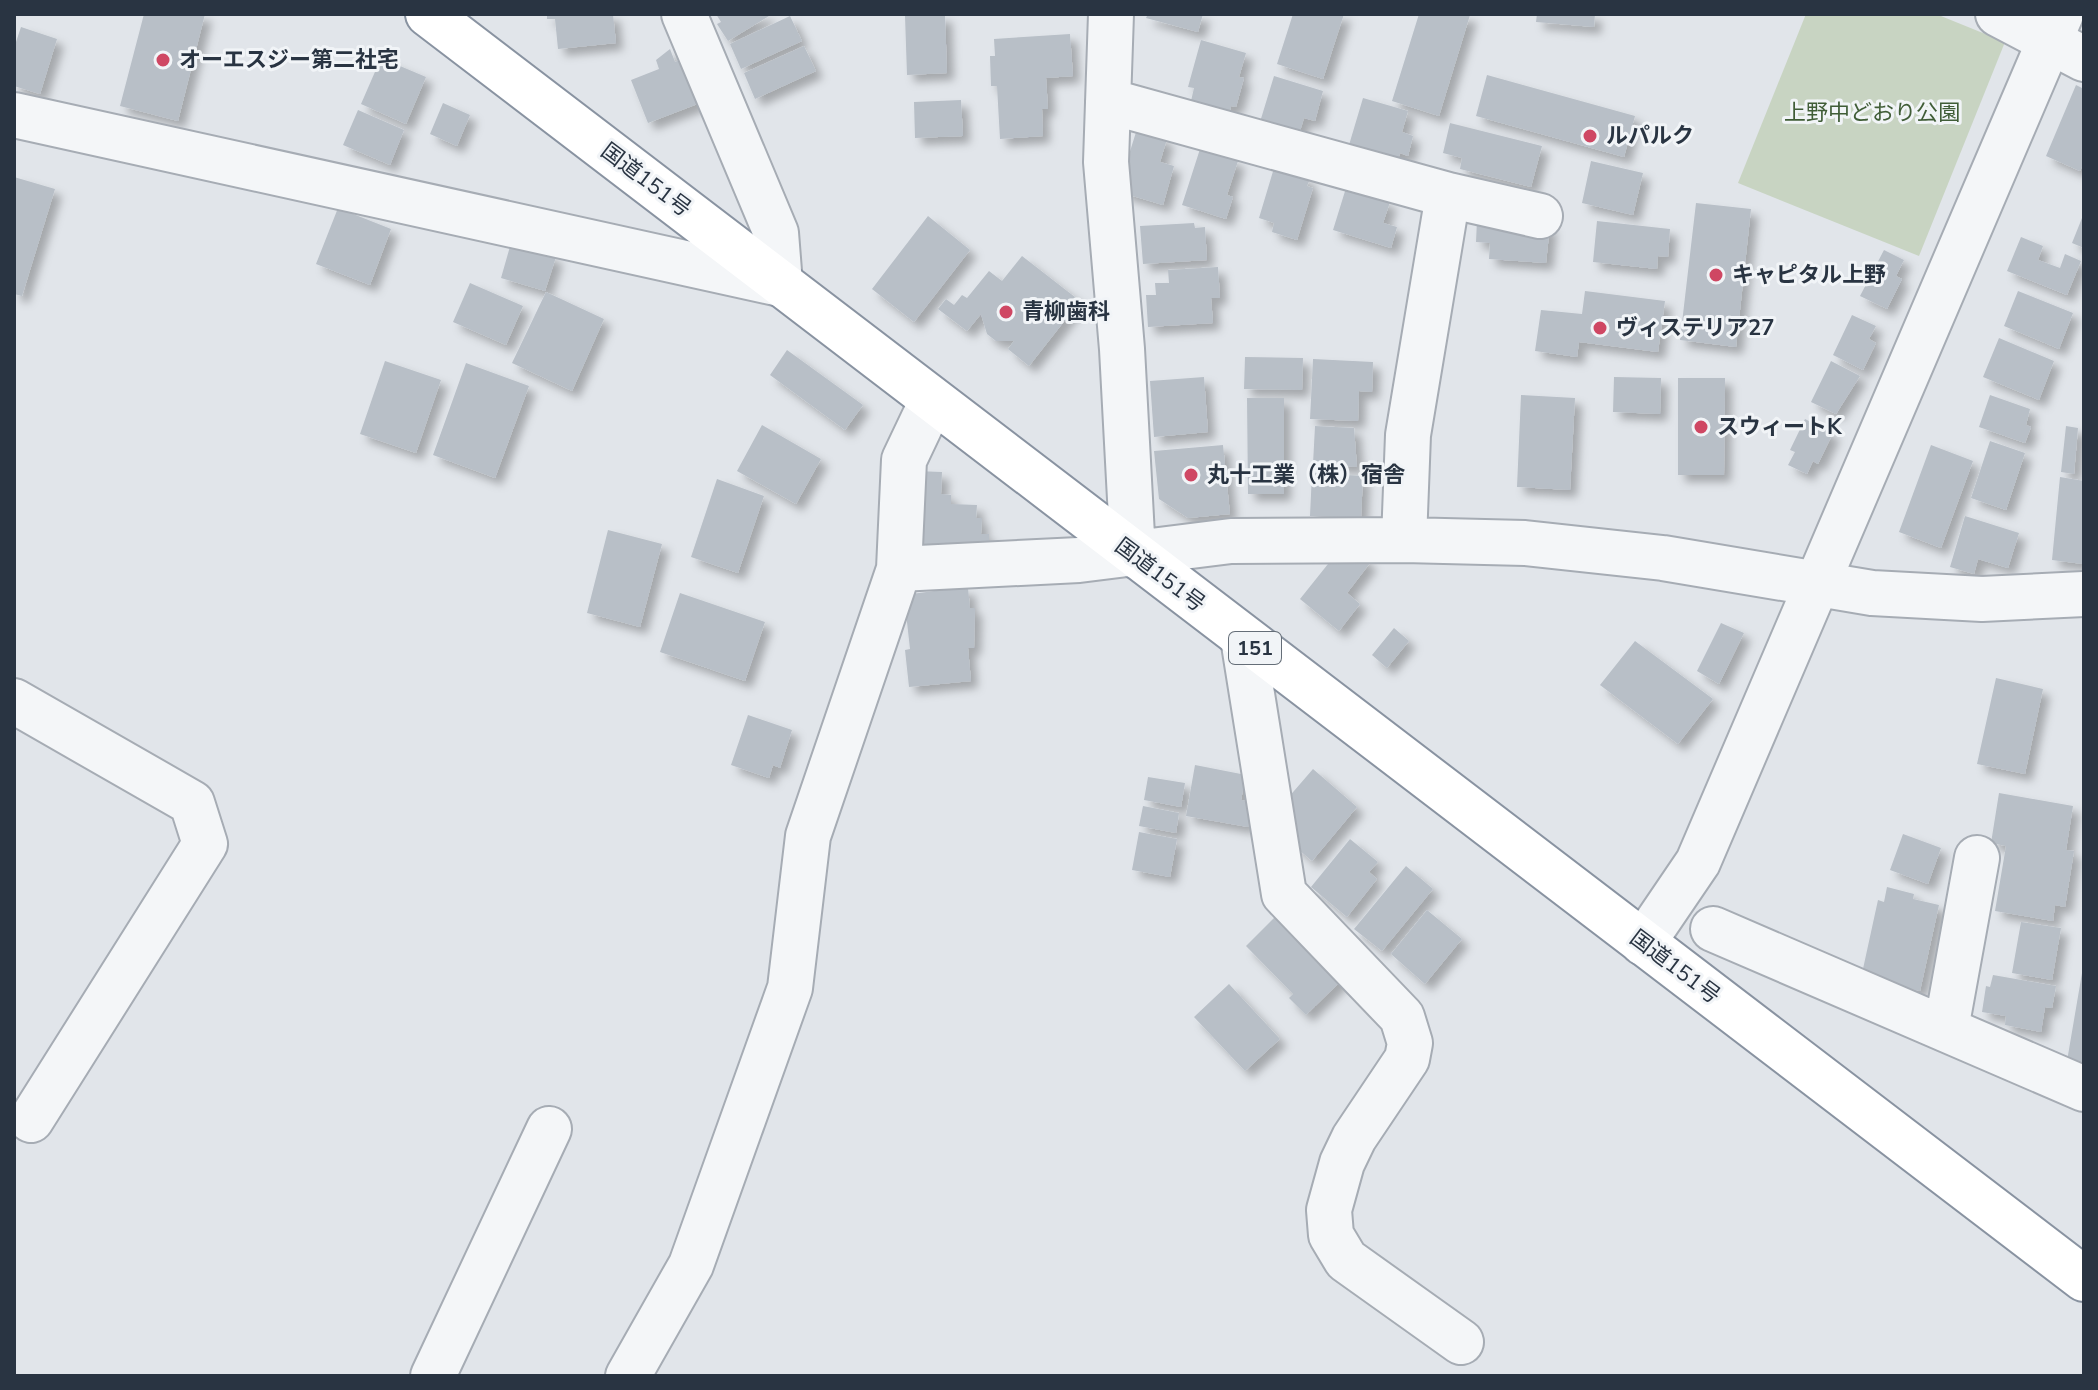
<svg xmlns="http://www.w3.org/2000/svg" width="2098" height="1390" font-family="'Nunito Sans','Noto Sans JP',sans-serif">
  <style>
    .green { fill: #c8d4c2 }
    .building { fill: #b8bfc7; filter: url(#shadow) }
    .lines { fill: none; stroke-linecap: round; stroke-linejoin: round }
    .minor-casing { stroke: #a6acb4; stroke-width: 48 }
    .tertiary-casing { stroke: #a6acb4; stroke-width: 48 }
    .trunk-casing { stroke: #8993a1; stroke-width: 48 }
    .minor { stroke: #f4f6f8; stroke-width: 44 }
    .tertiary { stroke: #f4f6f8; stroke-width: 44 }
    .trunk { stroke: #fff; stroke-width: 44 }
    .poi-dot { fill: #cf4763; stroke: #f1f4f7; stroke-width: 3 }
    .labels { text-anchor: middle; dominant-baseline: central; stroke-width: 6; stroke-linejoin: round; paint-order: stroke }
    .shield { fill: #f1f4f7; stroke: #656e78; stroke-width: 2 }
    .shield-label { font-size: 20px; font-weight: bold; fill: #293442 }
    .poi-label { font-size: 22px; font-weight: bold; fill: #293442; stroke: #f1f4f7; text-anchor: start }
    .park-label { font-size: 22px; fill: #405d37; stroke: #f1f4f7 }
    .street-label { font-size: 22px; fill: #293442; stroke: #f1f4f7 }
  </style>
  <defs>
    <filter id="shadow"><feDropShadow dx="7" dy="7" stdDeviation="4" flood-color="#0004"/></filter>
  </defs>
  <rect width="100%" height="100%" fill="#e1e5ea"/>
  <path class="green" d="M 1806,14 L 1936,14 L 2005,42 L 1919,256 L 1738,183 Z"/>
  <path class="building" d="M 144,14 L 205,14 L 178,121 L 120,106 Z
    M 547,14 L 613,14 L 616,43 L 558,49 L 555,19 L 547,19 Z
    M 716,14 L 767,14 L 769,16 L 728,41 L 717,24 L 721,22 Z
    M 1148,14 L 1203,14 L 1198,32 L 1146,18 Z
    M 1293,14 L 1344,14 L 1323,79 L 1277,64 Z
    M 1419,14 L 1470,15 L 1439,116 L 1392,101 Z
    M 1537,14 L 1595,14 L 1594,27 L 1536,22 Z
    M 945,15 L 947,73 L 907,75 L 905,16 Z
    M 790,16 L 802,41 L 741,69 L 730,44 Z
    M 21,27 L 57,39 L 40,94 L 14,86 L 14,48 Z
    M 1070,34 L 1073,76 L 1046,78 L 1048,109 L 1042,109 L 1043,136 L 1000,139 L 997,86 L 991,86 L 990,56 L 995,56 L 994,39 Z
    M 1201,40 L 1246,53 L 1239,77 L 1244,78 L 1236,107 L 1231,106 L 1230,111 L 1191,101 L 1194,88 L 1188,87 Z
    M 804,46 L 816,71 L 755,99 L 744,73 Z
    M 670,49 L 675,62 L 683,59 L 700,103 L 648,123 L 631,80 L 659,69 L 656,60 Z
    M 381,58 L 426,77 L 406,124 L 361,104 Z
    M 1487,75 L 1635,116 L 1624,157 L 1476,116 Z
    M 1274,76 L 1323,91 L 1315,121 L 1304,118 L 1299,134 L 1260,122 Z
    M 2076,85 L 2084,89 L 2084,162 L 2080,171 L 2046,156 Z
    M 1363,98 L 1408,111 L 1402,132 L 1413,136 L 1408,156 L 1400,153 L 1398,160 L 1349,145 Z
    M 961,100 L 963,136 L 915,138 L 914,102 Z
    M 443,103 L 470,115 L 457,146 L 430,134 Z
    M 358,110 L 404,130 L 390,165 L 343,145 Z
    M 1450,123 L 1542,146 L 1531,187 L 1460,169 L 1462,158 L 1443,153 Z
    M 1137,129 L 1167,139 L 1160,162 L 1174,166 L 1163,205 L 1123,193 L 1121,180 Z
    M 1200,149 L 1238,161 L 1227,195 L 1233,197 L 1226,219 L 1182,205 Z
    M 1591,161 L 1643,173 L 1633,215 L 1582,203 Z
    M 1274,168 L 1310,179 L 1307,186 L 1313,188 L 1297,240 L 1272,232 L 1274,223 L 1259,218 Z
    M 14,177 L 55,189 L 22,296 L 14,294 Z
    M 1346,188 L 1390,202 L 1383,223 L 1397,227 L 1391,248 L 1333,230 Z
    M 1696,203 L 1751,209 L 1736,347 L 1680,340 Z
    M 338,208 L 391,229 L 370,285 L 316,264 Z
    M 2084,213 L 2084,248 L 2072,243 Z
    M 928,216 L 970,250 L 914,322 L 872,289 Z
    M 1477,220 L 1550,225 L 1546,263 L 1489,259 L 1490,243 L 1476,242 Z
    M 1597,221 L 1670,229 L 1668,257 L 1658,256 L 1657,269 L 1593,262 Z
    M 1194,223 L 1195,228 L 1205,227 L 1207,260 L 1143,264 L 1140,226 Z
    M 2021,237 L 2043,246 L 2038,260 L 2060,268 L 2065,254 L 2081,261 L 2067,295 L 2007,271 Z
    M 511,243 L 556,257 L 545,291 L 501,278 Z
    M 1884,250 L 1904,260 L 1896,276 L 1902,279 L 1887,309 L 1860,296 Z
    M 1022,256 L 1080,301 L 1029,366 L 1008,349 L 1014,341 L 996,341 L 987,334 L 981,314 L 967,331 L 938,309 L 946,299 L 954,305 L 962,295 L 967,298 L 989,271 L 1002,281 Z
    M 1218,267 L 1220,298 L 1211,298 L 1213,323 L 1148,327 L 1146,295 L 1156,295 L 1155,283 L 1169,283 L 1168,270 Z
    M 470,283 L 523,306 L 506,345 L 453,322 Z
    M 1585,291 L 1665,301 L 1658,352 L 1579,342 L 1577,357 L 1535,351 L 1541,310 L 1582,314 Z
    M 2018,291 L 2073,313 L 2059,349 L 2004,326 Z
    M 546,292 L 604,319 L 572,391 L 512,363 Z
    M 1852,315 L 1876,326 L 1869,339 L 1876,343 L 1863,370 L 1833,355 Z
    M 1999,338 L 2054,361 L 2039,400 L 1983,377 Z
    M 787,350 L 863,405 L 845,430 L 770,375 Z
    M 1245,357 L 1303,358 L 1302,390 L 1244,389 Z
    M 1313,359 L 1373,362 L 1372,392 L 1359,391 L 1358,421 L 1310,419 Z
    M 385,361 L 441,380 L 416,453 L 360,434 Z
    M 1831,361 L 1860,376 L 1836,414 L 1811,402 Z
    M 466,363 L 529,386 L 495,478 L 433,455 Z
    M 1204,377 L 1208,432 L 1154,437 L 1150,381 Z
    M 1614,377 L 1661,378 L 1660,414 L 1613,412 Z
    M 1678,378 L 1725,378 L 1724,475 L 1678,475 Z
    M 1521,395 L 1575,398 L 1570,490 L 1517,487 Z
    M 1990,395 L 2030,409 L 2026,425 L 2031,427 L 2025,443 L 1979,427 Z
    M 1247,398 L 1284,398 L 1284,494 L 1248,494 Z
    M 1805,419 L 1833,433 L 1818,464 L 1813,461 L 1807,474 L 1788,465 L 1795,452 L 1790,450 Z
    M 762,425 L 821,459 L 796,504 L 737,471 Z
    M 1315,426 L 1354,428 L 1357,467 L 1313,464 Z
    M 2066,426 L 2078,428 L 2074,474 L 2061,472 Z
    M 1990,441 L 2025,453 L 2006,510 L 1971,498 Z
    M 1223,445 L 1230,514 L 1188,518 L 1159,499 L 1154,451 Z
    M 1931,445 L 1973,461 L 1941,548 L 1899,532 Z
    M 916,471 L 942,472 L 941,494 L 951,495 L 951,504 L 977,505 L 976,518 L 982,518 L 981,534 L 989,534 L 989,547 L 913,549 Z
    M 1312,473 L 1363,476 L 1361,518 L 1310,516 Z
    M 2060,477 L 2084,481 L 2083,564 L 2052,560 Z
    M 717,479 L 764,496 L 738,573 L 691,557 Z
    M 1965,516 L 2019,533 L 2008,568 L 1978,559 L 1974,574 L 1950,567 Z
    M 608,530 L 662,544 L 640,627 L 587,613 Z
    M 1356,552 L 1370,563 L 1347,593 L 1360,604 L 1339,631 L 1300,599 L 1336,554 L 1347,563 Z
    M 953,579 L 954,589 L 968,588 L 970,608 L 975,608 L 974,648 L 968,648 L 971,681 L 909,687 L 905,650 L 910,649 L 904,595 L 934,591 L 932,581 Z
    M 680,593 L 765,622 L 745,681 L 660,652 Z
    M 1721,623 L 1744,633 L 1719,684 L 1697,671 Z
    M 1394,628 L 1409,641 L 1387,668 L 1372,655 Z
    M 1635,641 L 1713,699 L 1678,744 L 1600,685 Z
    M 1996,678 L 2043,689 L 2025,774 L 1977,764 Z
    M 748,715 L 792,730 L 780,768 L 773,765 L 769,778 L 731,765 Z
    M 1195,765 L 1246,775 L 1241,800 L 1252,802 L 1248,827 L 1186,816 Z
    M 1313,769 L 1357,807 L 1312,861 L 1285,838 L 1281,806 Z
    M 1148,777 L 1185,783 L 1181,807 L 1144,800 Z
    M 1999,793 L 2073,806 L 2066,850 L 2074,851 L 2065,907 L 2055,905 L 2053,921 L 1995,911 L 2006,846 L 1991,843 Z
    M 1143,806 L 1179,813 L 1176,833 L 1139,826 Z
    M 1139,832 L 1177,839 L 1170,877 L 1132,870 Z
    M 1903,834 L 1941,848 L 1928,884 L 1890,870 Z
    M 1350,839 L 1378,862 L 1369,872 L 1377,879 L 1347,917 L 1311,887 Z
    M 1406,866 L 1433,889 L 1382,951 L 1354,929 Z
    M 1887,887 L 1914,894 L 1913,899 L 1939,905 L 1920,991 L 1861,978 L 1878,900 L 1884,902 Z
    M 1427,910 L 1462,939 L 1425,984 L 1391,954 Z
    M 1284,916 L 1347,975 L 1306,1015 L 1289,998 L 1293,994 L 1246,946 L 1275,917 L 1279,922 Z
    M 2021,922 L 2061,928 L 2052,980 L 2012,973 Z
    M 2082,973 L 2084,973 L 2084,1064 L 2067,1061 Z
    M 1993,975 L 2056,986 L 2052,1008 L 2045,1007 L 2041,1032 L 2005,1025 L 2006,1016 L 1982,1012 L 1986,986 L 1990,987 Z
    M 1229,984 L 1280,1039 L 1245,1071 L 1194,1017 Z"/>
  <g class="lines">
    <g class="minor-casing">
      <path id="minor" d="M 1111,14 L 1106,162 L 1122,349 L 1133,555
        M 1998,14 L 2084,59
        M 1108,101 L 1448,195 L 1540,216
        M 14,115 L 780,284 L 776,233 L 684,14
        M 1404,540 L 1408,435 L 1448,195
        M 899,569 L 1079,560 L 1231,541 L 1404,540 L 1525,543 L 1663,558 L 1872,593 L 1982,599 L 2084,594
        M 1243,638 L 1284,894 L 1402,1017 L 1410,1043 L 1407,1059 L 1354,1138 L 1342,1163 L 1329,1210 L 1331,1235 L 1346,1260 L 1461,1342
        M 14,701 L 192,803 L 205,844 L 31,1120
        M 1713,929 L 2084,1089
        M 1946,1029 L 1977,858
        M 433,1376 L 549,1129
        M 628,1376 L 691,1265 L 790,988 L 808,836 L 899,569 L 904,460 L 932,401"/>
    </g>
    <g class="tertiary-casing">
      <path id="tertiary" d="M 1643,943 L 1698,862 L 2061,14"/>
    </g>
    <g class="trunk-casing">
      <path id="trunk" d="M 428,14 L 2084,1279"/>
    </g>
    <use href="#minor" class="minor"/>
    <use href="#tertiary" class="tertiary"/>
    <use href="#trunk" class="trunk"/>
  </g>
  <g class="poi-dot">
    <circle cx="163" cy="60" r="8"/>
    <circle cx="1590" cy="136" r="8"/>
    <circle cx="1716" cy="275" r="8"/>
    <circle cx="1006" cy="312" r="8"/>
    <circle cx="1600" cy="328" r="8"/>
    <circle cx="1701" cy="427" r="8"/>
    <circle cx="1191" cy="475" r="8"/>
  </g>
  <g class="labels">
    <rect class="shield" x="1229" y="632" width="52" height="32" rx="6"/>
    <g class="shield-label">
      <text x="1255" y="648">151</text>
    </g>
    <g class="poi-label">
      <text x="179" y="60">オーエスジー第二社宅</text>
      <text x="1606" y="136">ルパルク</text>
      <text x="1732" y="275">キャピタル上野</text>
      <text x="1022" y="312">青柳歯科</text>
      <text x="1616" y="328">ヴィステリア27</text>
      <text x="1717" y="427">スウィートK</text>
      <text x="1207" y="475">丸十工業（株）宿舎</text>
    </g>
    <g class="park-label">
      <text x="1872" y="113">上野中どおり公園</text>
    </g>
    <g class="street-label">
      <text transform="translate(646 180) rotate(37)">国道151号</text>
      <text transform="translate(1160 575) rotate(37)">国道151号</text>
      <text transform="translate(1675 967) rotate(37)">国道151号</text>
    </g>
  </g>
  <rect width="2098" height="1390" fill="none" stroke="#293442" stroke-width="32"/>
</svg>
